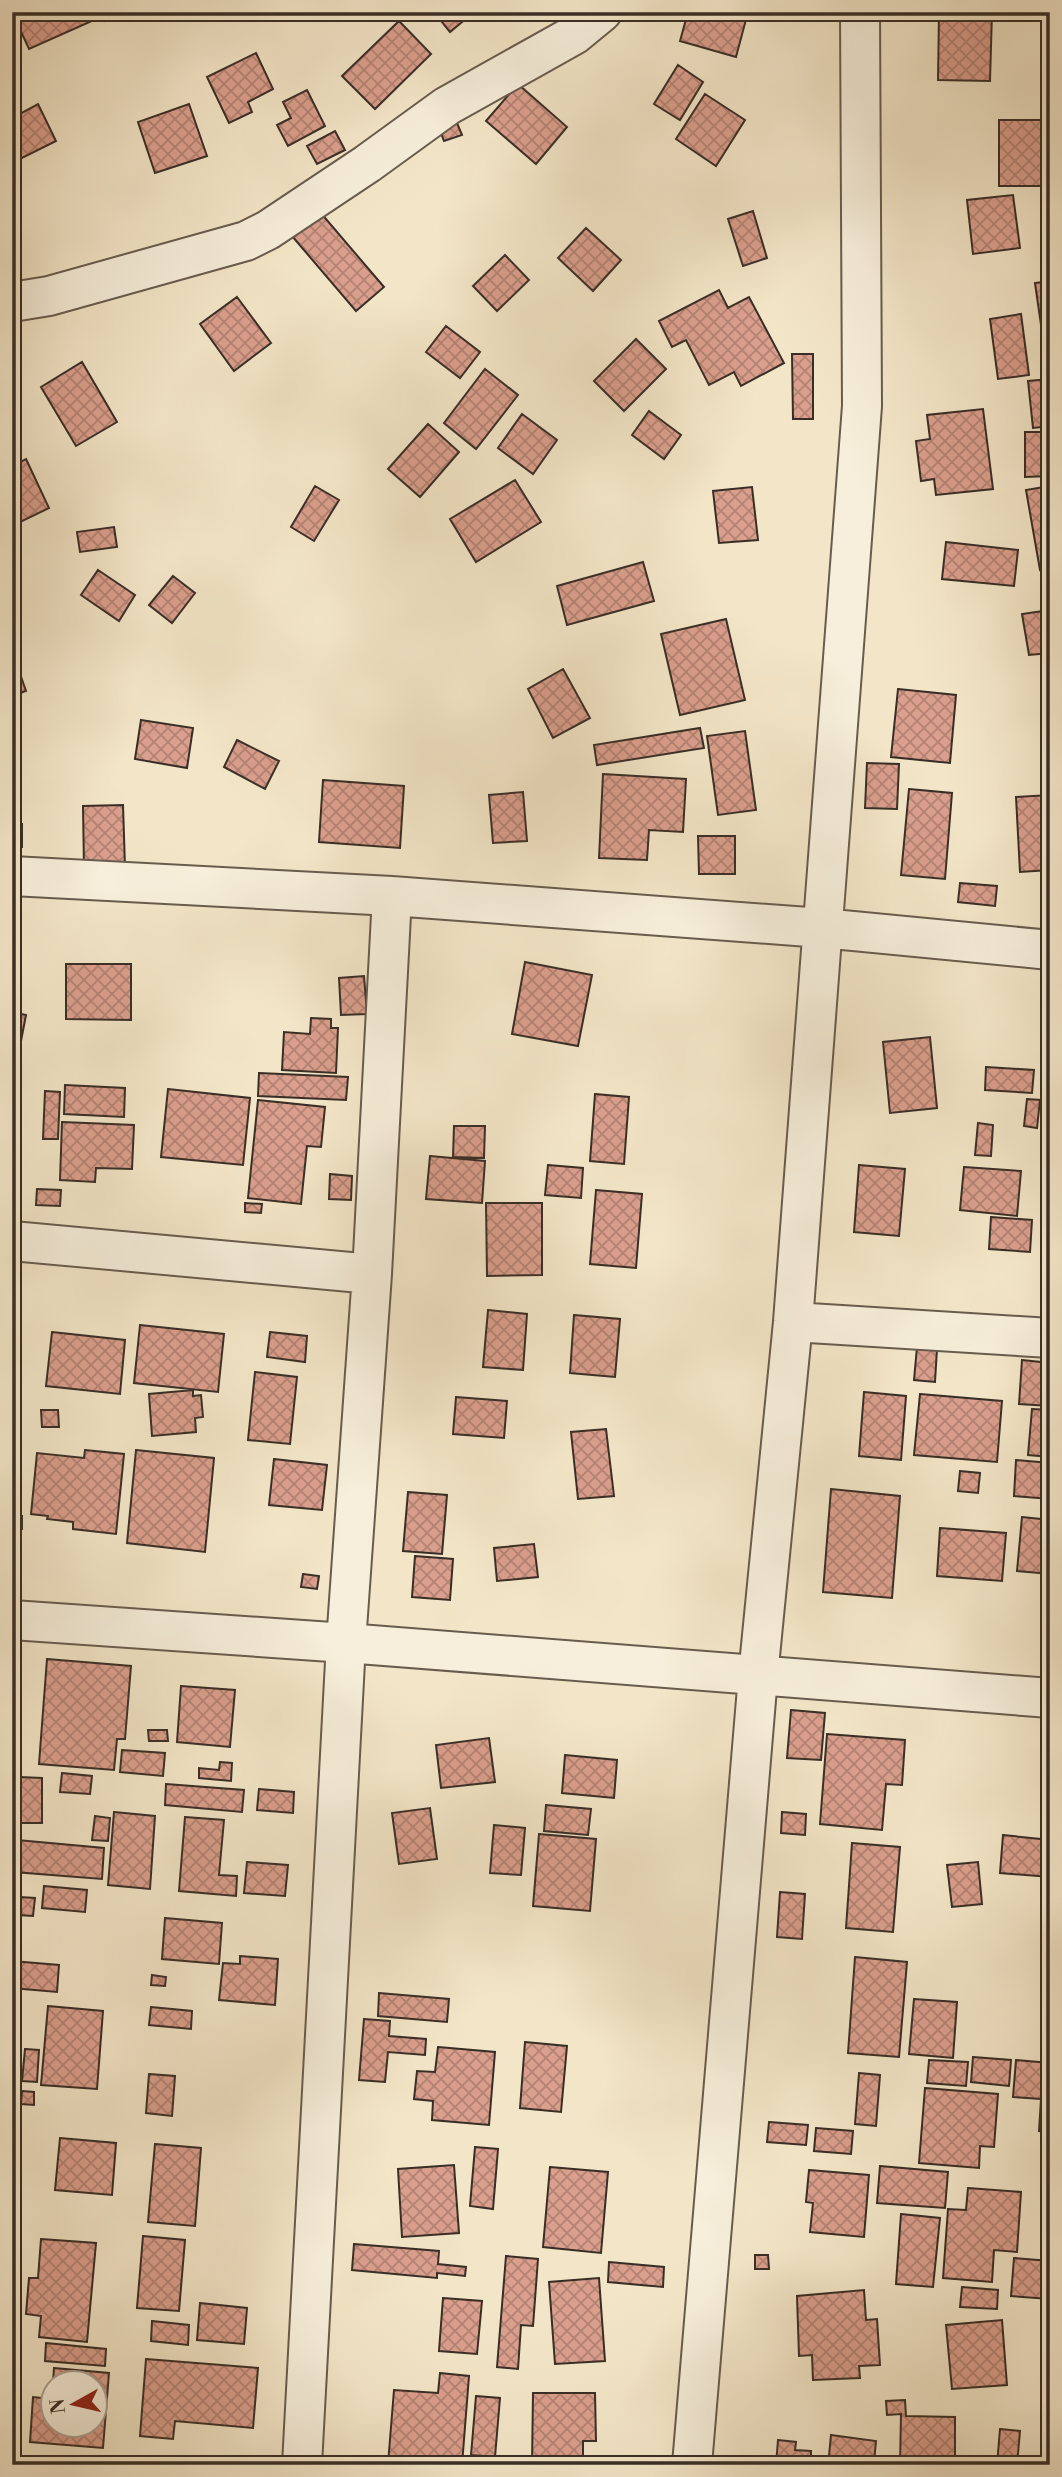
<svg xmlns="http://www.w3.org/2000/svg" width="1062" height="2477" font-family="'Libre Bodoni',serif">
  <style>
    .building { fill: url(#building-cross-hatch); stroke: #392e26; stroke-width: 2 }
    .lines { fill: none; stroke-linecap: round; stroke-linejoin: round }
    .minor-casing { stroke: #685c4e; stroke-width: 42 }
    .minor { stroke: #f7efdb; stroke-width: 38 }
  </style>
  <defs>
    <pattern id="building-cross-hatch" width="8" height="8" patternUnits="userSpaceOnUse" patternTransform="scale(1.75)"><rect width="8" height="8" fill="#db9f8d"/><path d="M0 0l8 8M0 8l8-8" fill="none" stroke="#b38273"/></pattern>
  </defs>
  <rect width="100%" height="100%" fill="#f3e6c8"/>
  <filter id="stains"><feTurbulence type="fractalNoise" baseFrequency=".00286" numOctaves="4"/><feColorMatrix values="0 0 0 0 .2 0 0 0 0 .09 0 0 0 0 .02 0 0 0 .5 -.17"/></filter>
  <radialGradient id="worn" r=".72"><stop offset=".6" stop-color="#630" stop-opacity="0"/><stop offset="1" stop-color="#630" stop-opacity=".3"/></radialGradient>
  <path class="building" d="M 12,12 L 90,12 L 94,20 L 29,49 Z
    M 101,12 L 126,12 L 105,21 Z
    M 434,12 L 474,12 L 450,32 Z
    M 688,12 L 748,12 L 736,57 L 680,41 Z
    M 939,12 L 992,12 L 990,81 L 938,80 Z
    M 399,21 L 431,54 L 375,109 L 342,76 Z
    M 256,53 L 273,89 L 248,102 L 252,112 L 229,123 L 207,77 Z
    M 678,65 L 703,82 L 680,120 L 654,104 Z
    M 518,84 L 567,127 L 536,164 L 486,121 Z
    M 307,90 L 325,126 L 288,146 L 277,125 L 291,118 L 283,102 Z
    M 705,94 L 745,120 L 716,166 L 676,139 Z
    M 38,104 L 56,141 L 12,163 L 12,118 Z
    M 189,104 L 207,156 L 155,173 L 138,122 Z
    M 454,116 L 462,135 L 444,141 L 437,123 Z
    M 999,120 L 1049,120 L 1049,186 L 999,186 Z
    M 335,131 L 345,150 L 317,164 L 307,146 Z
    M 1013,195 L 1020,248 L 973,254 L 967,200 Z
    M 314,205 L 384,287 L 356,311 L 286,229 Z
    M 753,211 L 767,258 L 743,266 L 728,219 Z
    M 586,228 L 621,260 L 593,291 L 558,258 Z
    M 505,255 L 529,280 L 497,311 L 473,286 Z
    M 1050,281 L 1050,324 L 1041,325 L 1035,283 Z
    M 719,290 L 728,308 L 749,297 L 784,363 L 741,386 L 734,372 L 709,385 L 686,340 L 672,347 L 659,321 Z
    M 237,297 L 271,343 L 234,371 L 200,324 Z
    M 1021,314 L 1029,375 L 998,379 L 990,319 Z
    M 446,326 L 480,352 L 460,378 L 426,352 Z
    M 636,339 L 666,369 L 624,411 L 594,381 Z
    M 792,354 L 813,354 L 813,419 L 793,419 Z
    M 82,362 L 117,422 L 76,446 L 41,387 Z
    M 485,369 L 518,395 L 476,449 L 444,423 Z
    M 1050,379 L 1050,426 L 1033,428 L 1028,381 Z
    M 983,409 L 993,489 L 936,495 L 934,479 L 921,481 L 916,441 L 930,439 L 927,415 Z
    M 649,411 L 681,435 L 664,459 L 632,435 Z
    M 522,414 L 557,440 L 533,474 L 498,448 Z
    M 428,424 L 459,452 L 420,497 L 388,469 Z
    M 1025,432 L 1050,432 L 1050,476 L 1025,477 Z
    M 26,459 L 49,508 L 12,526 L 12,466 Z
    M 515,480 L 541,522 L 476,562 L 450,519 Z
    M 315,486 L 339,500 L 314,541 L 291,527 Z
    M 1050,486 L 1050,568 L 1040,570 L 1026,490 Z
    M 752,487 L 758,540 L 719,543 L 713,491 Z
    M 114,527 L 117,547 L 80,552 L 77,532 Z
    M 946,542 L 1018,550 L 1014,586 L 942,579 Z
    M 643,562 L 654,601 L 567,625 L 557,586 Z
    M 98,570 L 135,595 L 119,621 L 81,595 Z
    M 173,576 L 195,593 L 172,623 L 149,605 Z
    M 1050,610 L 1050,653 L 1029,655 L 1022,614 Z
    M 726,619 L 745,700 L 680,715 L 661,634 Z
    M 12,651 L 26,691 L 12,696 Z
    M 563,669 L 590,718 L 553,738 L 528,689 Z
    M 898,689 L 956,695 L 950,763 L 891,757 Z
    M 141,720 L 193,728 L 187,768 L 135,759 Z
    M 700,728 L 704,748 L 597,765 L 594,745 Z
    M 745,731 L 756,810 L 718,815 L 707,736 Z
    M 237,740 L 279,761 L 265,789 L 224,767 Z
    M 867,763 L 899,764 L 897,809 L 865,808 Z
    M 603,774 L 686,779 L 683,832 L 649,830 L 647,860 L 599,858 Z
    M 323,780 L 404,786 L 400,848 L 319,842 Z
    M 909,789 L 952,793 L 945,879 L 901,875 Z
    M 523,792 L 527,841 L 493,843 L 489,795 Z
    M 1050,795 L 1050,870 L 1020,872 L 1016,797 Z
    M 123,805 L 125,867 L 84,868 L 83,806 Z
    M 12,824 L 22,824 L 22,847 L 12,847 Z
    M 698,836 L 735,836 L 735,874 L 699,874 Z
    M 960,883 L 997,886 L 995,906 L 958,902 Z
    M 525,962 L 592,975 L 578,1046 L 512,1034 Z
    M 66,964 L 131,964 L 131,1020 L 66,1019 Z
    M 364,976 L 367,1014 L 341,1015 L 339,978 Z
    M 12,1012 L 26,1015 L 17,1062 L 12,1061 Z
    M 311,1018 L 331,1019 L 331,1028 L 338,1028 L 336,1073 L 282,1070 L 284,1032 L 310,1034 Z
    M 930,1037 L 937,1108 L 890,1113 L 883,1042 Z
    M 1047,1063 L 1050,1063 L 1050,1094 L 1045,1094 Z
    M 986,1067 L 1034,1070 L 1032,1093 L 985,1090 Z
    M 259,1073 L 348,1077 L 346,1100 L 258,1096 Z
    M 65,1085 L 125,1088 L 124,1117 L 64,1114 Z
    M 168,1089 L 250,1098 L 243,1165 L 161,1157 Z
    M 45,1091 L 60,1092 L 58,1139 L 43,1139 Z
    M 595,1094 L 629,1097 L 624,1164 L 590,1161 Z
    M 1027,1099 L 1040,1100 L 1037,1128 L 1024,1126 Z
    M 258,1100 L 325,1107 L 321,1147 L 307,1146 L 301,1204 L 248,1198 Z
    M 62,1122 L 134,1125 L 132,1169 L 96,1168 L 95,1182 L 60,1180 Z
    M 978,1123 L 993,1125 L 991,1156 L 975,1155 Z
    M 454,1126 L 485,1126 L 484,1158 L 453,1157 Z
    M 430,1156 L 485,1161 L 482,1203 L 426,1199 Z
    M 1050,1158 L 1050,1230 L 1044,1230 Z
    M 548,1165 L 583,1168 L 581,1198 L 545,1195 Z
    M 859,1165 L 905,1169 L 899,1236 L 854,1232 Z
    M 964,1167 L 1021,1171 L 1017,1216 L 960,1210 Z
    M 330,1174 L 352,1176 L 351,1200 L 329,1199 Z
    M 37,1189 L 61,1190 L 60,1206 L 36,1205 Z
    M 596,1190 L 642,1194 L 636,1268 L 590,1264 Z
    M 245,1203 L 262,1204 L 261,1213 L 245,1212 Z
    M 486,1203 L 542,1203 L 542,1275 L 487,1276 Z
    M 991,1217 L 1032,1220 L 1030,1252 L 989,1249 Z
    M 488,1310 L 527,1314 L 523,1370 L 483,1367 Z
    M 574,1315 L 620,1319 L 615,1377 L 570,1373 Z
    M 12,1322 L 21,1323 L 17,1398 L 12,1398 Z
    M 140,1325 L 224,1334 L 218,1392 L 134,1383 Z
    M 52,1332 L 125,1340 L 120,1394 L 46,1386 Z
    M 270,1332 L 307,1336 L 305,1362 L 267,1357 Z
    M 917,1347 L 937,1349 L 935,1382 L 914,1380 Z
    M 1022,1360 L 1050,1363 L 1050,1406 L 1019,1404 Z
    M 255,1372 L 297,1377 L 290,1444 L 248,1440 Z
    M 193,1390 L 193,1396 L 201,1395 L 203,1417 L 195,1418 L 196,1432 L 152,1436 L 149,1394 Z
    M 864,1392 L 906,1396 L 901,1460 L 859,1456 Z
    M 920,1394 L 1002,1401 L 997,1462 L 914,1455 Z
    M 456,1397 L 507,1401 L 504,1438 L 453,1434 Z
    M 1032,1409 L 1050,1410 L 1050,1457 L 1028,1455 Z
    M 41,1410 L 58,1410 L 59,1427 L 42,1427 Z
    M 606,1429 L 614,1496 L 578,1499 L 571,1432 Z
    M 85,1450 L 124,1454 L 116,1534 L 73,1529 L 73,1522 L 47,1519 L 48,1516 L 31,1514 L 37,1453 L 84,1458 Z
    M 136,1450 L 214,1458 L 205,1552 L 127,1543 Z
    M 274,1459 L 327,1465 L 322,1510 L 269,1505 Z
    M 1016,1460 L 1050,1463 L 1050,1499 L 1014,1496 Z
    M 960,1471 L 980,1473 L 978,1493 L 958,1491 Z
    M 831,1489 L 900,1496 L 892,1598 L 823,1592 Z
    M 408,1492 L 447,1495 L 442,1554 L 403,1551 Z
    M 12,1516 L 22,1516 L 22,1529 L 12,1529 Z
    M 1022,1517 L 1050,1520 L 1050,1574 L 1017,1571 Z
    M 940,1528 L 1006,1533 L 1002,1581 L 937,1576 Z
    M 534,1544 L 538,1577 L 497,1581 L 494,1548 Z
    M 415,1556 L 453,1559 L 450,1600 L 412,1597 Z
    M 303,1574 L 319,1576 L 317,1589 L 301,1587 Z
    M 47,1659 L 131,1666 L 125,1739 L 117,1739 L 114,1770 L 39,1764 Z
    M 181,1686 L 235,1690 L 230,1747 L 177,1742 Z
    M 791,1710 L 825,1713 L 821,1760 L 787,1758 Z
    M 148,1730 L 167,1730 L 168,1741 L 149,1741 Z
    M 827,1734 L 905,1740 L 902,1785 L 886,1784 L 882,1830 L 820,1824 Z
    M 489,1738 L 495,1782 L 441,1788 L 436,1745 Z
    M 122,1750 L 165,1753 L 163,1776 L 120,1772 Z
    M 565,1755 L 617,1760 L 614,1798 L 562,1793 Z
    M 220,1762 L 232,1763 L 231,1781 L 199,1778 L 199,1768 L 219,1770 Z
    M 62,1773 L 92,1776 L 90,1794 L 60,1792 Z
    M 19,1777 L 42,1778 L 42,1823 L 19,1823 Z
    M 166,1784 L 244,1790 L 242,1812 L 165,1805 Z
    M 259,1789 L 294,1792 L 293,1813 L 257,1810 Z
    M 546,1805 L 591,1809 L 588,1835 L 544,1831 Z
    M 430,1808 L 437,1859 L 399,1864 L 392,1813 Z
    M 114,1812 L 155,1816 L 150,1889 L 108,1885 Z
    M 782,1812 L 806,1814 L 805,1835 L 781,1833 Z
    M 95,1816 L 110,1818 L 108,1841 L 92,1840 Z
    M 185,1817 L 224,1820 L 219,1875 L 237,1876 L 236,1896 L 179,1891 Z
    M 494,1825 L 525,1828 L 521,1875 L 490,1873 Z
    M 539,1834 L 596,1839 L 590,1911 L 533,1906 Z
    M 1003,1835 L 1050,1840 L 1050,1877 L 1000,1873 Z
    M 17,1840 L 104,1848 L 102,1879 L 14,1872 Z
    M 852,1843 L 900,1847 L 893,1932 L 846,1928 Z
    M 247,1862 L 288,1865 L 285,1896 L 244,1893 Z
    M 978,1862 L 982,1904 L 952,1907 L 947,1865 Z
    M 44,1886 L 87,1890 L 85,1912 L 42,1908 Z
    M 780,1892 L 805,1894 L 802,1939 L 777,1937 Z
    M 19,1897 L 35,1898 L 33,1916 L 18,1915 Z
    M 165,1918 L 222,1923 L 219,1964 L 162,1959 Z
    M 240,1956 L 278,1959 L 275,2005 L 219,2000 L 223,1963 L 240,1964 Z
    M 855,1957 L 907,1962 L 899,2057 L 848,2053 Z
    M 12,1961 L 59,1965 L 57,1992 L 12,1988 Z
    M 152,1975 L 166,1977 L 165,1986 L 151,1985 Z
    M 379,1993 L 449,1999 L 447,2022 L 378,2016 Z
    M 914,1999 L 957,2002 L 953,2058 L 909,2054 Z
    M 48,2006 L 103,2011 L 97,2089 L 41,2085 Z
    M 151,2007 L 192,2011 L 191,2029 L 149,2025 Z
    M 364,2019 L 390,2021 L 389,2036 L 426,2039 L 425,2055 L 388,2052 L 385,2082 L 359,2080 Z
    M 525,2042 L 567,2046 L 561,2112 L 520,2108 Z
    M 438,2047 L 495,2052 L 489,2125 L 432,2120 L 433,2101 L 414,2099 L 417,2071 L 435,2072 Z
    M 25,2049 L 39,2050 L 37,2082 L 22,2081 Z
    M 973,2057 L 1011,2060 L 1009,2086 L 971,2082 Z
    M 929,2060 L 968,2062 L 966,2086 L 927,2083 Z
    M 1016,2060 L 1050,2063 L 1050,2132 L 1039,2131 L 1041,2099 L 1013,2097 Z
    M 859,2073 L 880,2075 L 876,2126 L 855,2124 Z
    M 149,2074 L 175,2076 L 172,2116 L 146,2113 Z
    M 925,2088 L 998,2094 L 994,2147 L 980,2146 L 979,2168 L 919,2163 Z
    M 22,2091 L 34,2092 L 34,2105 L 21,2104 Z
    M 769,2122 L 808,2125 L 806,2145 L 767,2142 Z
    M 816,2128 L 853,2131 L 851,2154 L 814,2151 Z
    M 60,2138 L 116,2143 L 112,2195 L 55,2190 Z
    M 155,2144 L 201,2148 L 195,2226 L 148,2222 Z
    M 475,2147 L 498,2149 L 493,2209 L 470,2206 Z
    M 454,2165 L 459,2233 L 402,2237 L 398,2169 Z
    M 880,2166 L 948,2172 L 945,2208 L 877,2203 Z
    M 550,2167 L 608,2172 L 601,2253 L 543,2247 Z
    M 809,2170 L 869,2175 L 864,2237 L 810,2232 L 813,2203 L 806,2202 Z
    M 968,2188 L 1021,2192 L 1017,2252 L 994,2250 L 992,2282 L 943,2278 L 948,2209 L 966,2210 Z
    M 901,2214 L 940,2218 L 933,2287 L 896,2284 Z
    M 143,2236 L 185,2240 L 179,2311 L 137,2308 Z
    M 41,2239 L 96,2243 L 87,2342 L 39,2337 L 41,2316 L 26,2314 L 29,2278 L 38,2278 Z
    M 354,2244 L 439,2251 L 438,2264 L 466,2267 L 465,2276 L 437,2273 L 437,2278 L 352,2270 Z
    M 755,2255 L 768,2255 L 769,2269 L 755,2269 Z
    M 506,2256 L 538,2259 L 533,2326 L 521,2325 L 518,2369 L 497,2367 Z
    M 1014,2258 L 1050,2261 L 1049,2299 L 1011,2296 Z
    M 609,2262 L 664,2267 L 663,2287 L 608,2282 Z
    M 599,2278 L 605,2361 L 555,2364 L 549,2282 Z
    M 962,2287 L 998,2290 L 997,2309 L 960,2307 Z
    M 864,2290 L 866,2320 L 877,2319 L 880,2365 L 859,2366 L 860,2378 L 813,2380 L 812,2355 L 799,2356 L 797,2296 Z
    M 443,2298 L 482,2301 L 477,2354 L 439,2351 Z
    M 200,2303 L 247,2308 L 244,2344 L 197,2340 Z
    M 1002,2320 L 1007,2385 L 952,2389 L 946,2325 Z
    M 152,2321 L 189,2325 L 188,2345 L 151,2341 Z
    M 12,2341 L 18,2342 L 14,2386 L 12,2386 Z
    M 46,2343 L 106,2349 L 105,2366 L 45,2361 Z
    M 146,2359 L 258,2368 L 253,2428 L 175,2421 L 173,2439 L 140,2436 Z
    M 54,2368 L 109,2373 L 103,2448 L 30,2442 L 33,2397 L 52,2399 L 52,2388 L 52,2424 L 94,2424 L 94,2382 L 53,2382 Z
    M 440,2373 L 469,2376 L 462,2465 L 388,2464 L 394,2390 L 438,2393 Z
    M 533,2393 L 595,2393 L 596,2441 L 583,2441 L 583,2465 L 532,2465 Z
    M 476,2396 L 500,2398 L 495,2457 L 471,2455 Z
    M 905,2400 L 906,2416 L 955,2417 L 955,2465 L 900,2465 L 901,2414 L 887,2415 L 886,2401 Z
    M 1000,2429 L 1020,2431 L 1017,2465 L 997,2465 Z
    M 831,2435 L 876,2441 L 874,2462 L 829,2456 Z
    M 778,2440 L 796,2442 L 795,2450 L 811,2451 L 811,2465 L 776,2465 Z"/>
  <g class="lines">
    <g class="minor-casing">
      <path id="minor" d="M 12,302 L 49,296 L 246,241 L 268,230 L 367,164 L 447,106 L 574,35 L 602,12
        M 12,876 L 392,896 L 822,928 L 1050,950
        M 12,1241 L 372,1274
        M 793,1322 L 1050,1338
        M 12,1620 L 346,1643 L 1050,1698
        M 302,2465 L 346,1643 L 372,1274 L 392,896
        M 692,2465 L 758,1676 L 793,1322 L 862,406 L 860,12"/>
    </g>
    <use href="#minor" class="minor"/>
  </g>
  <rect width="1062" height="2477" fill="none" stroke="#f3e6c8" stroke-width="42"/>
  <rect x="14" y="14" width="1034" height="2449" fill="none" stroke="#392e26" stroke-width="3.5"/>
  <rect x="21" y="21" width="1020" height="2435" fill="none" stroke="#392e26" stroke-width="2"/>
  <g transform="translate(74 2404) rotate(262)"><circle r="33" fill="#f7efdb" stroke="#aba293" stroke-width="2"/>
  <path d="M0-5L12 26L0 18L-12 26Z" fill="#8f2418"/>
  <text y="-10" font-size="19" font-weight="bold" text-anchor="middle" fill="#392e26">N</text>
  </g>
  <rect width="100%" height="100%" filter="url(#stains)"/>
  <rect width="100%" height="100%" fill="url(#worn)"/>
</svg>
